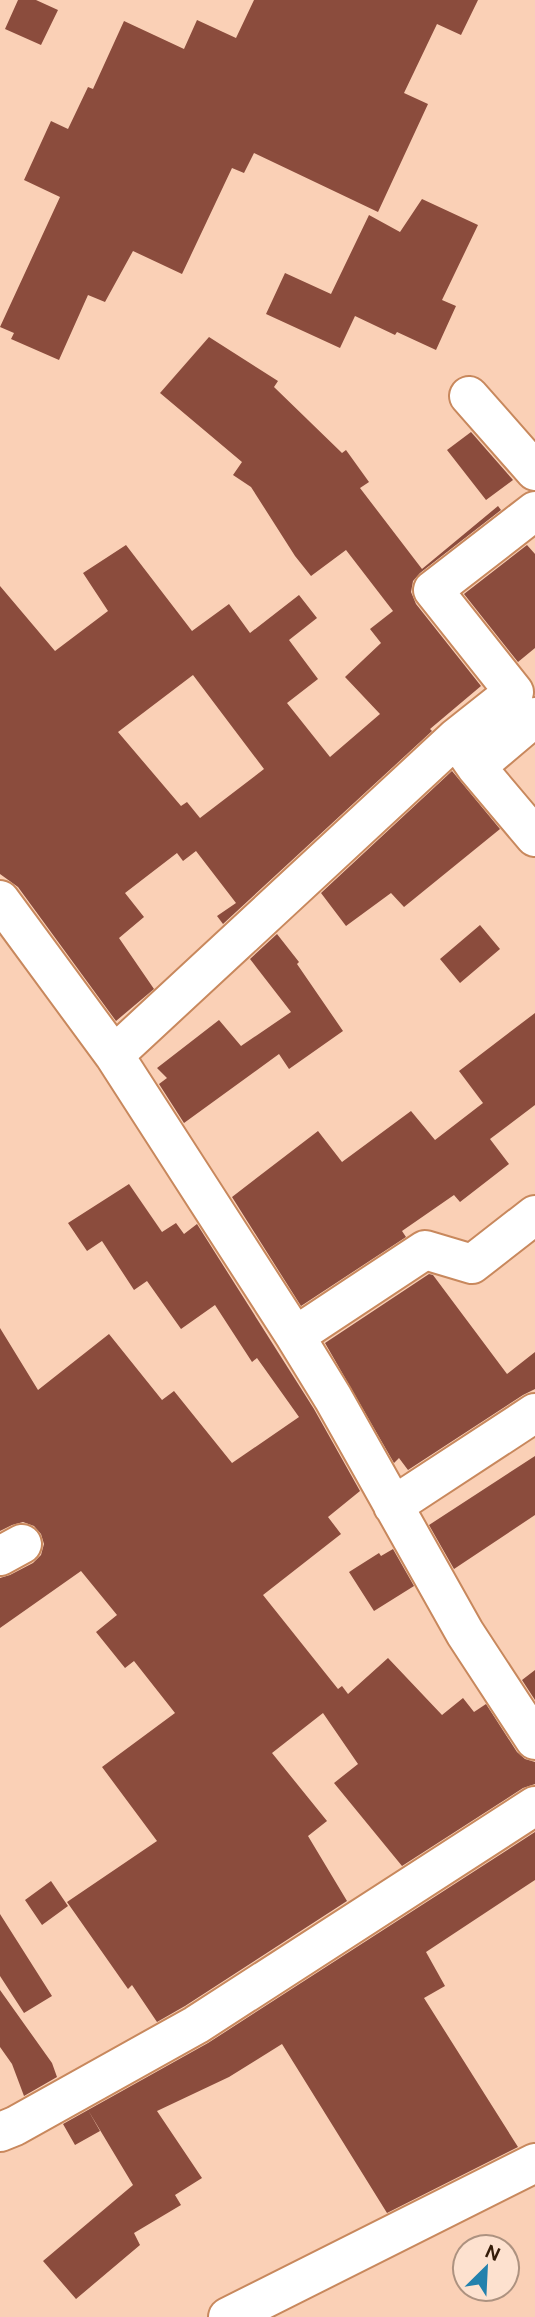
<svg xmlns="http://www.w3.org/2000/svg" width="535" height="2317" font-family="'DM Sans',sans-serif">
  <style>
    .building { fill: #8b4c3d; fill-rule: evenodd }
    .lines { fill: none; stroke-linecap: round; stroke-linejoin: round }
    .minor-casing { stroke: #c8885d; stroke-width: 42 }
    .minor { stroke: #fff; stroke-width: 38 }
  </style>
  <rect width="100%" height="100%" fill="#fad0b6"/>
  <path class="building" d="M 18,0 L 36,0 L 58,10 L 41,45 L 5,29 Z
    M 254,0 L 478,0 L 461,35 L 437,24 L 404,93 L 428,104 L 378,212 L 254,153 L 244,173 L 232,168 L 182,274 L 133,251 L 105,302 L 88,295 L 59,360 L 11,339 L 14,333 L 0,327 L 60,197 L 24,180 L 51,121 L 68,129 L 88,87 L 93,89 L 124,21 L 184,49 L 197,20 L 236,38 Z
    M 422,199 L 478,225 L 442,300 L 456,306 L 436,350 L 397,332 L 395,335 L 355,316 L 340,348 L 266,314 L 285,273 L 331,294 L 369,215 L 400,232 Z
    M 209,337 L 278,381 L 274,387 L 342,453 L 346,450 L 369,482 L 360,488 L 422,569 L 498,506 L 501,510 L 420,573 L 413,581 L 411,592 L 416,604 L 481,686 L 430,729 L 432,731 L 223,924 L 217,916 L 236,903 L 196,851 L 183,861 L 177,853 L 125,893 L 144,917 L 119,938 L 154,989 L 116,1021 L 18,887 L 0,874 L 0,586 L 55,651 L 108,611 L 83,573 L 126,545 L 192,631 L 229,604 L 250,633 L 299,595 L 317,618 L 289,640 L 318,679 L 287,703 L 330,757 L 380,714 L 345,677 L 381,643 L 370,629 L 393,611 L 346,550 L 311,576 L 295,556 L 251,487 L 233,475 L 242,462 L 160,393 ZM 193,675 L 264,769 L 200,818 L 187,802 L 181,806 L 118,732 Z
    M 471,432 L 513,480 L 486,500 L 447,450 Z
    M 527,545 L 535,554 L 535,648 L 518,662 L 464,594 Z
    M 452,771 L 500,829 L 404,907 L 391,893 L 346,926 L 321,893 Z
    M 480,925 L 500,949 L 460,983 L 440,959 Z
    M 277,934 L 299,962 L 297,964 L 343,1031 L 289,1069 L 279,1054 L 184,1123 L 159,1084 L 167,1078 L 157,1068 L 219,1020 L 241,1046 L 291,1012 L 250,959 Z
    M 535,1013 L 535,1105 L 490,1139 L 509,1164 L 460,1202 L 454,1195 L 402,1231 L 406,1237 L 301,1306 L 232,1197 L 318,1131 L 342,1162 L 411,1111 L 435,1140 L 483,1103 L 459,1071 Z
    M 129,1184 L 162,1232 L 176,1223 L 184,1234 L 197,1224 L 314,1409 L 360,1491 L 328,1517 L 341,1534 L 263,1595 L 338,1689 L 342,1686 L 348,1694 L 388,1658 L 442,1715 L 463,1698 L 474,1712 L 486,1704 L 517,1752 L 525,1759 L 535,1762 L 535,1784 L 523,1788 L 402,1866 L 334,1783 L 358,1764 L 323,1713 L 272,1753 L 327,1821 L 308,1836 L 347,1901 L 185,2006 L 157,2022 L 132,1985 L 128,1989 L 67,1902 L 157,1841 L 102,1767 L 175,1713 L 134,1661 L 125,1668 L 96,1632 L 117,1615 L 81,1571 L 0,1628 L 0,1578 L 10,1575 L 33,1563 L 41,1555 L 44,1544 L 41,1534 L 34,1526 L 23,1522 L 12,1525 L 0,1531 L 0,1328 L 38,1390 L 109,1334 L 162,1400 L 174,1391 L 232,1463 L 299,1417 L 257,1358 L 252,1362 L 215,1305 L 181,1329 L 147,1281 L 134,1290 L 102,1241 L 87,1251 L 68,1223 Z
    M 429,1274 L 433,1275 L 507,1374 L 535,1352 L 535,1389 L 523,1395 L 408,1470 L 399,1458 L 394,1463 L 325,1343 Z
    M 535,1456 L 535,1515 L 454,1569 L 429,1525 Z
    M 393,1549 L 414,1586 L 374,1611 L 349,1572 L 379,1553 L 381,1556 Z
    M 535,1670 L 535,1700 L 522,1680 Z
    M 535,1832 L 535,1880 L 426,1952 L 445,1986 L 424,1998 L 518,2147 L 387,2213 L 282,2044 L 229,2077 L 157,2111 L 202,2178 L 175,2195 L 181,2205 L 134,2233 L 140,2245 L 76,2299 L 43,2261 L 133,2185 L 88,2110 L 208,2043 Z
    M 51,1881 L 68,1906 L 42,1925 L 25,1900 Z
    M 0,1914 L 52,1996 L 24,2013 L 0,1976 Z
    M 0,1990 L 52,2063 L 57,2077 L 24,2096 L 12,2064 L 0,2047 Z
    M 88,2110 L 100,2131 L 75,2145 L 63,2124 Z"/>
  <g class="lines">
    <g class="minor-casing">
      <path id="minor" d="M 469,396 L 535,471
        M 456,738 L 476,767 L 535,837
        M 476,767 L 535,717
        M 0,900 L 114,1055 L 295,1336 L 333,1398 L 465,1633 L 535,1740
        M 114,1055 L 456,738 L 514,692 L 433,590 L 535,511
        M 295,1336 L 425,1250 L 472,1264 L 535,1215
        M 393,1506 L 535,1413
        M 0,1556 L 22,1544
        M 0,2132 L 15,2126 L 196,2025 L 535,1806
        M 228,2317 L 535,2163"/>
    </g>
    <use href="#minor" class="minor"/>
  </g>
  <g transform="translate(486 2268) rotate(24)"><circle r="33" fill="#fde1cf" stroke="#ad9280" stroke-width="2"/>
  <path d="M0-5L12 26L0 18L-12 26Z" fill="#2381ad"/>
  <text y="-10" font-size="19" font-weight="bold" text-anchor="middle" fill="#351c09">N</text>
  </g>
</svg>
